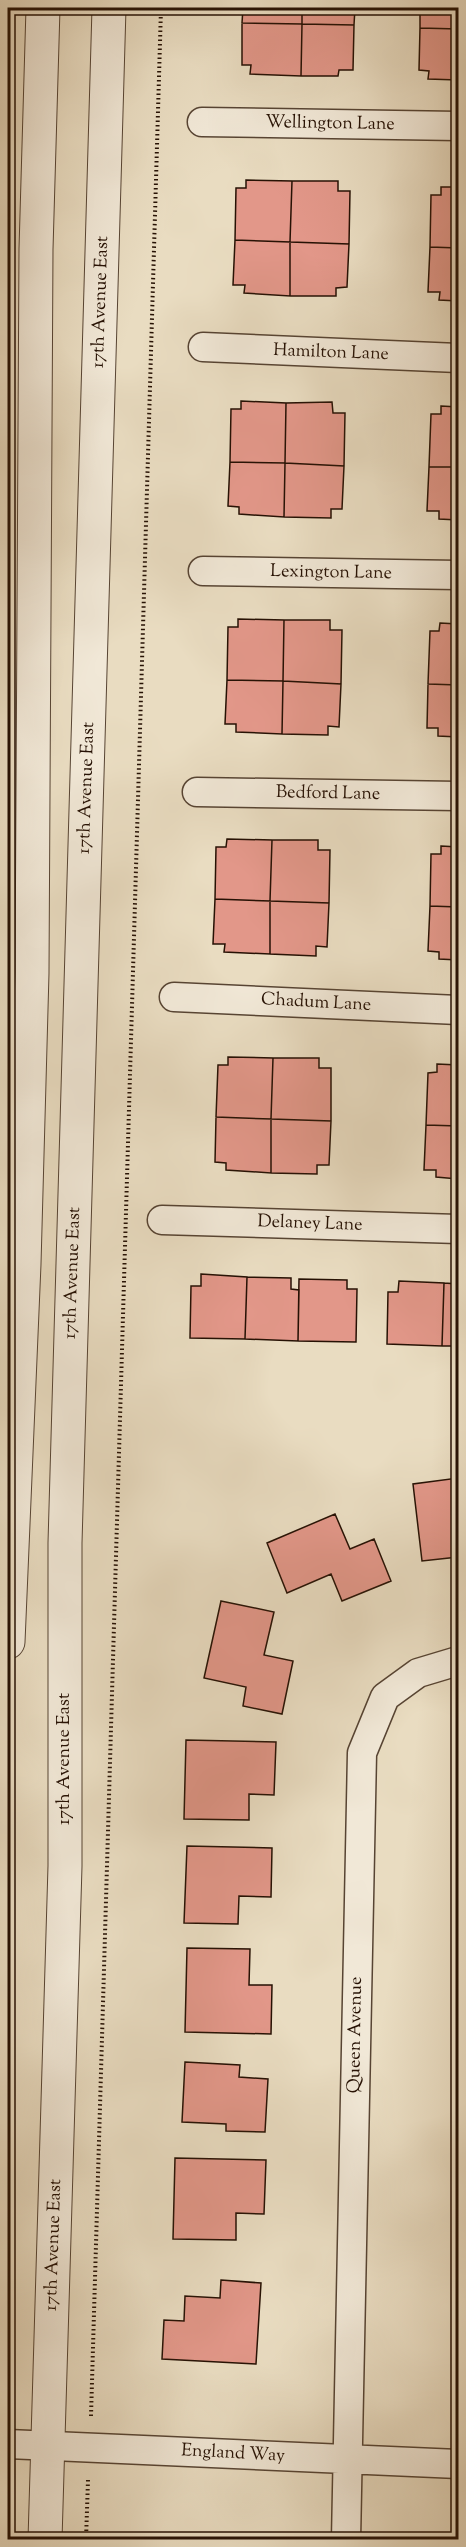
<svg xmlns="http://www.w3.org/2000/svg" width="466" height="2547" font-family="'Sorts Mill Goudy',serif">
  <style>
    .building { fill: #e29789; stroke: #261104; stroke-width: 1.5 }
    .lines { fill: none; stroke-linecap: round; stroke-linejoin: round }
    .minor-casing { stroke: #574433; stroke-width: 31 }
    .tertiary-casing { stroke: #574433; stroke-width: 35 }
    .path { stroke: #261104; stroke-width: 4; stroke-dasharray: 1.5 3; stroke-linecap: butt }
    .minor { stroke: #f1e8d7; stroke-width: 28 }
    .tertiary { stroke: #f1e8d7; stroke-width: 33 }
    .labels { text-anchor: middle; dominant-baseline: central; stroke-width: 4.5; stroke-linejoin: round; paint-order: stroke }
    .street-label { font-size: 18px; fill: #261104; stroke: #f1e8d7 }
  </style>
  <rect width="100%" height="100%" fill="#e9dcc1"/>
  <filter id="stains"><feTurbulence type="fractalNoise" baseFrequency=".00333" numOctaves="4"/><feColorMatrix values="0 0 0 0 .2 0 0 0 0 .09 0 0 0 0 .02 0 0 0 .5 -.17"/></filter>
  <radialGradient id="worn" r=".72"><stop offset=".6" stop-color="#630" stop-opacity="0"/><stop offset="1" stop-color="#630" stop-opacity=".3"/></radialGradient>
  <path class="building" d="M 243,8 L 302,8 L 302,24 L 242,23 Z
    M 302,8 L 355,8 L 354,25 L 302,24 Z
    M 420,8 L 458,8 L 458,29 L 420,28 Z
    M 242,23 L 302,24 L 301,76 L 250,74 L 251,65 L 242,65 Z
    M 302,24 L 354,25 L 353,70 L 339,70 L 338,76 L 301,76 Z
    M 420,28 L 458,29 L 458,80 L 428,79 L 429,71 L 419,70 Z
    M 246,180 L 292,181 L 290,242 L 235,240 L 236,188 L 246,188 Z
    M 292,181 L 338,181 L 338,191 L 350,191 L 349,244 L 290,242 Z
    M 441,187 L 458,187 L 458,248 L 430,247 L 431,195 L 441,195 Z
    M 235,240 L 290,242 L 290,296 L 244,293 L 245,285 L 233,285 Z
    M 290,242 L 349,244 L 347,287 L 336,288 L 336,296 L 290,296 Z
    M 430,247 L 458,248 L 458,301 L 439,300 L 440,292 L 428,292 Z
    M 241,401 L 286,403 L 285,463 L 230,462 L 231,409 L 241,409 Z
    M 332,402 L 333,413 L 345,413 L 344,466 L 285,463 L 286,403 Z
    M 441,406 L 458,407 L 458,467 L 429,467 L 431,414 L 441,414 Z
    M 230,462 L 285,463 L 284,517 L 239,514 L 239,507 L 228,506 Z
    M 285,463 L 344,466 L 342,509 L 331,509 L 331,518 L 284,517 Z
    M 429,467 L 458,467 L 458,520 L 439,519 L 439,511 L 427,511 Z
    M 238,619 L 284,620 L 283,681 L 227,680 L 228,627 L 238,627 Z
    M 284,620 L 330,620 L 330,630 L 342,630 L 341,684 L 283,681 Z
    M 440,623 L 458,624 L 458,685 L 428,684 L 430,631 L 439,631 Z
    M 227,680 L 283,681 L 282,734 L 236,732 L 236,724 L 225,724 Z
    M 283,681 L 341,684 L 339,727 L 328,726 L 328,735 L 282,734 Z
    M 428,684 L 458,685 L 458,737 L 438,736 L 438,728 L 427,728 Z
    M 227,839 L 272,840 L 270,901 L 215,899 L 216,847 L 226,847 Z
    M 272,840 L 318,840 L 318,850 L 330,850 L 329,903 L 270,901 Z
    M 441,846 L 458,847 L 458,907 L 430,906 L 431,854 L 441,854 Z
    M 215,899 L 270,901 L 270,954 L 224,952 L 225,944 L 213,944 Z
    M 270,901 L 329,903 L 327,947 L 316,946 L 316,956 L 270,954 Z
    M 430,906 L 458,907 L 458,960 L 439,959 L 439,952 L 428,951 Z
    M 228,1057 L 273,1058 L 271,1119 L 216,1117 L 218,1065 L 228,1065 Z
    M 273,1058 L 319,1058 L 319,1068 L 331,1068 L 331,1121 L 271,1119 Z
    M 437,1064 L 458,1065 L 458,1126 L 426,1125 L 428,1073 L 437,1072 Z
    M 216,1117 L 271,1119 L 271,1173 L 226,1170 L 226,1163 L 215,1162 Z
    M 271,1119 L 331,1121 L 329,1165 L 317,1165 L 317,1174 L 271,1173 Z
    M 426,1125 L 458,1126 L 458,1179 L 436,1177 L 436,1170 L 424,1170 Z
    M 201,1274 L 247,1277 L 245,1339 L 190,1338 L 191,1286 L 201,1286 Z
    M 247,1277 L 291,1278 L 291,1289 L 299,1290 L 298,1341 L 245,1339 Z
    M 299,1279 L 347,1280 L 347,1289 L 357,1289 L 356,1342 L 298,1341 Z
    M 399,1281 L 444,1283 L 442,1346 L 387,1344 L 388,1292 L 398,1292 Z
    M 444,1283 L 458,1284 L 458,1346 L 442,1346 Z
    M 458,1478 L 458,1557 L 422,1561 L 413,1484 Z
    M 335,1514 L 350,1549 L 374,1539 L 391,1581 L 342,1601 L 331,1574 L 287,1593 L 267,1543 Z
    M 221,1601 L 274,1612 L 264,1655 L 293,1661 L 282,1714 L 243,1706 L 246,1687 L 204,1678 Z
    M 186,1740 L 276,1742 L 274,1795 L 249,1794 L 249,1820 L 184,1819 Z
    M 187,1846 L 272,1848 L 271,1897 L 239,1896 L 238,1924 L 184,1923 Z
    M 187,1948 L 250,1949 L 249,1985 L 272,1985 L 271,2034 L 185,2032 Z
    M 185,2062 L 240,2065 L 239,2077 L 268,2079 L 265,2132 L 226,2131 L 226,2124 L 182,2122 Z
    M 457,2090 L 458,2090 L 458,2150 L 456,2150 Z
    M 175,2158 L 266,2160 L 264,2214 L 236,2213 L 236,2240 L 173,2239 Z
    M 454,2276 L 458,2276 L 458,2333 L 452,2333 Z
    M 221,2280 L 261,2283 L 256,2364 L 162,2359 L 164,2320 L 184,2321 L 185,2296 L 220,2298 Z"/>
  <g class="lines">
    <g class="minor-casing">
      <path id="minor" d="M 202,122 L 458,126
        M 203,347 L 458,358
        M 203,571 L 458,575
        M 197,792 L 458,796
        M 174,997 L 458,1010
        M 162,1220 L 458,1229
        M 8,2444 L 458,2464
        M 346,2540 L 362,1753 L 385,1697 L 418,1673 L 458,1661"/>
    </g>
    <g class="tertiary-casing">
      <path id="tertiary" d="M 8,1642 L 24,1264 L 32,973 L 36,249 L 43,8
        M 45,2540 L 65,1866 L 65,1543 L 109,8"/>
    </g>
    <path class="path" d="M 91,2416 L 161,8
      M 86,2540 L 88,2480"/>
    <use href="#minor" class="minor"/>
    <use href="#tertiary" class="tertiary"/>
  </g>
  <g class="labels">
    <g class="street-label">
      <text transform="translate(330 124) rotate(1)">Wellington Lane</text>
      <text transform="translate(101 302) rotate(-88)">17th Avenue East</text>
      <text transform="translate(331 353) rotate(2)">Hamilton Lane</text>
      <text transform="translate(331 573) rotate(1)">Lexington Lane</text>
      <text transform="translate(87 788) rotate(-88)">17th Avenue East</text>
      <text transform="translate(328 794) rotate(1)">Bedford Lane</text>
      <text transform="translate(316 1003) rotate(3)">Chadum Lane</text>
      <text transform="translate(310 1224) rotate(2)">Delaney Lane</text>
      <text transform="translate(73 1273) rotate(-88)">17th Avenue East</text>
      <text transform="translate(65 1759) rotate(-90)">17th Avenue East</text>
      <text transform="translate(356 2035) rotate(-89)">Queen Avenue</text>
      <text transform="translate(54 2245) rotate(-88)">17th Avenue East</text>
      <text transform="translate(233 2454) rotate(3)">England Way</text>
    </g>
  </g>
  <rect width="466" height="2547" fill="none" stroke="#e9dcc1" stroke-width="30"/>
  <rect x="9" y="9" width="448" height="2529" fill="none" stroke="#261104" stroke-width="3"/>
  <rect x="15" y="15" width="436" height="2517" fill="none" stroke="#261104" stroke-width="1.5"/>
  <rect width="100%" height="100%" filter="url(#stains)"/>
  <rect width="100%" height="100%" fill="url(#worn)"/>
</svg>
